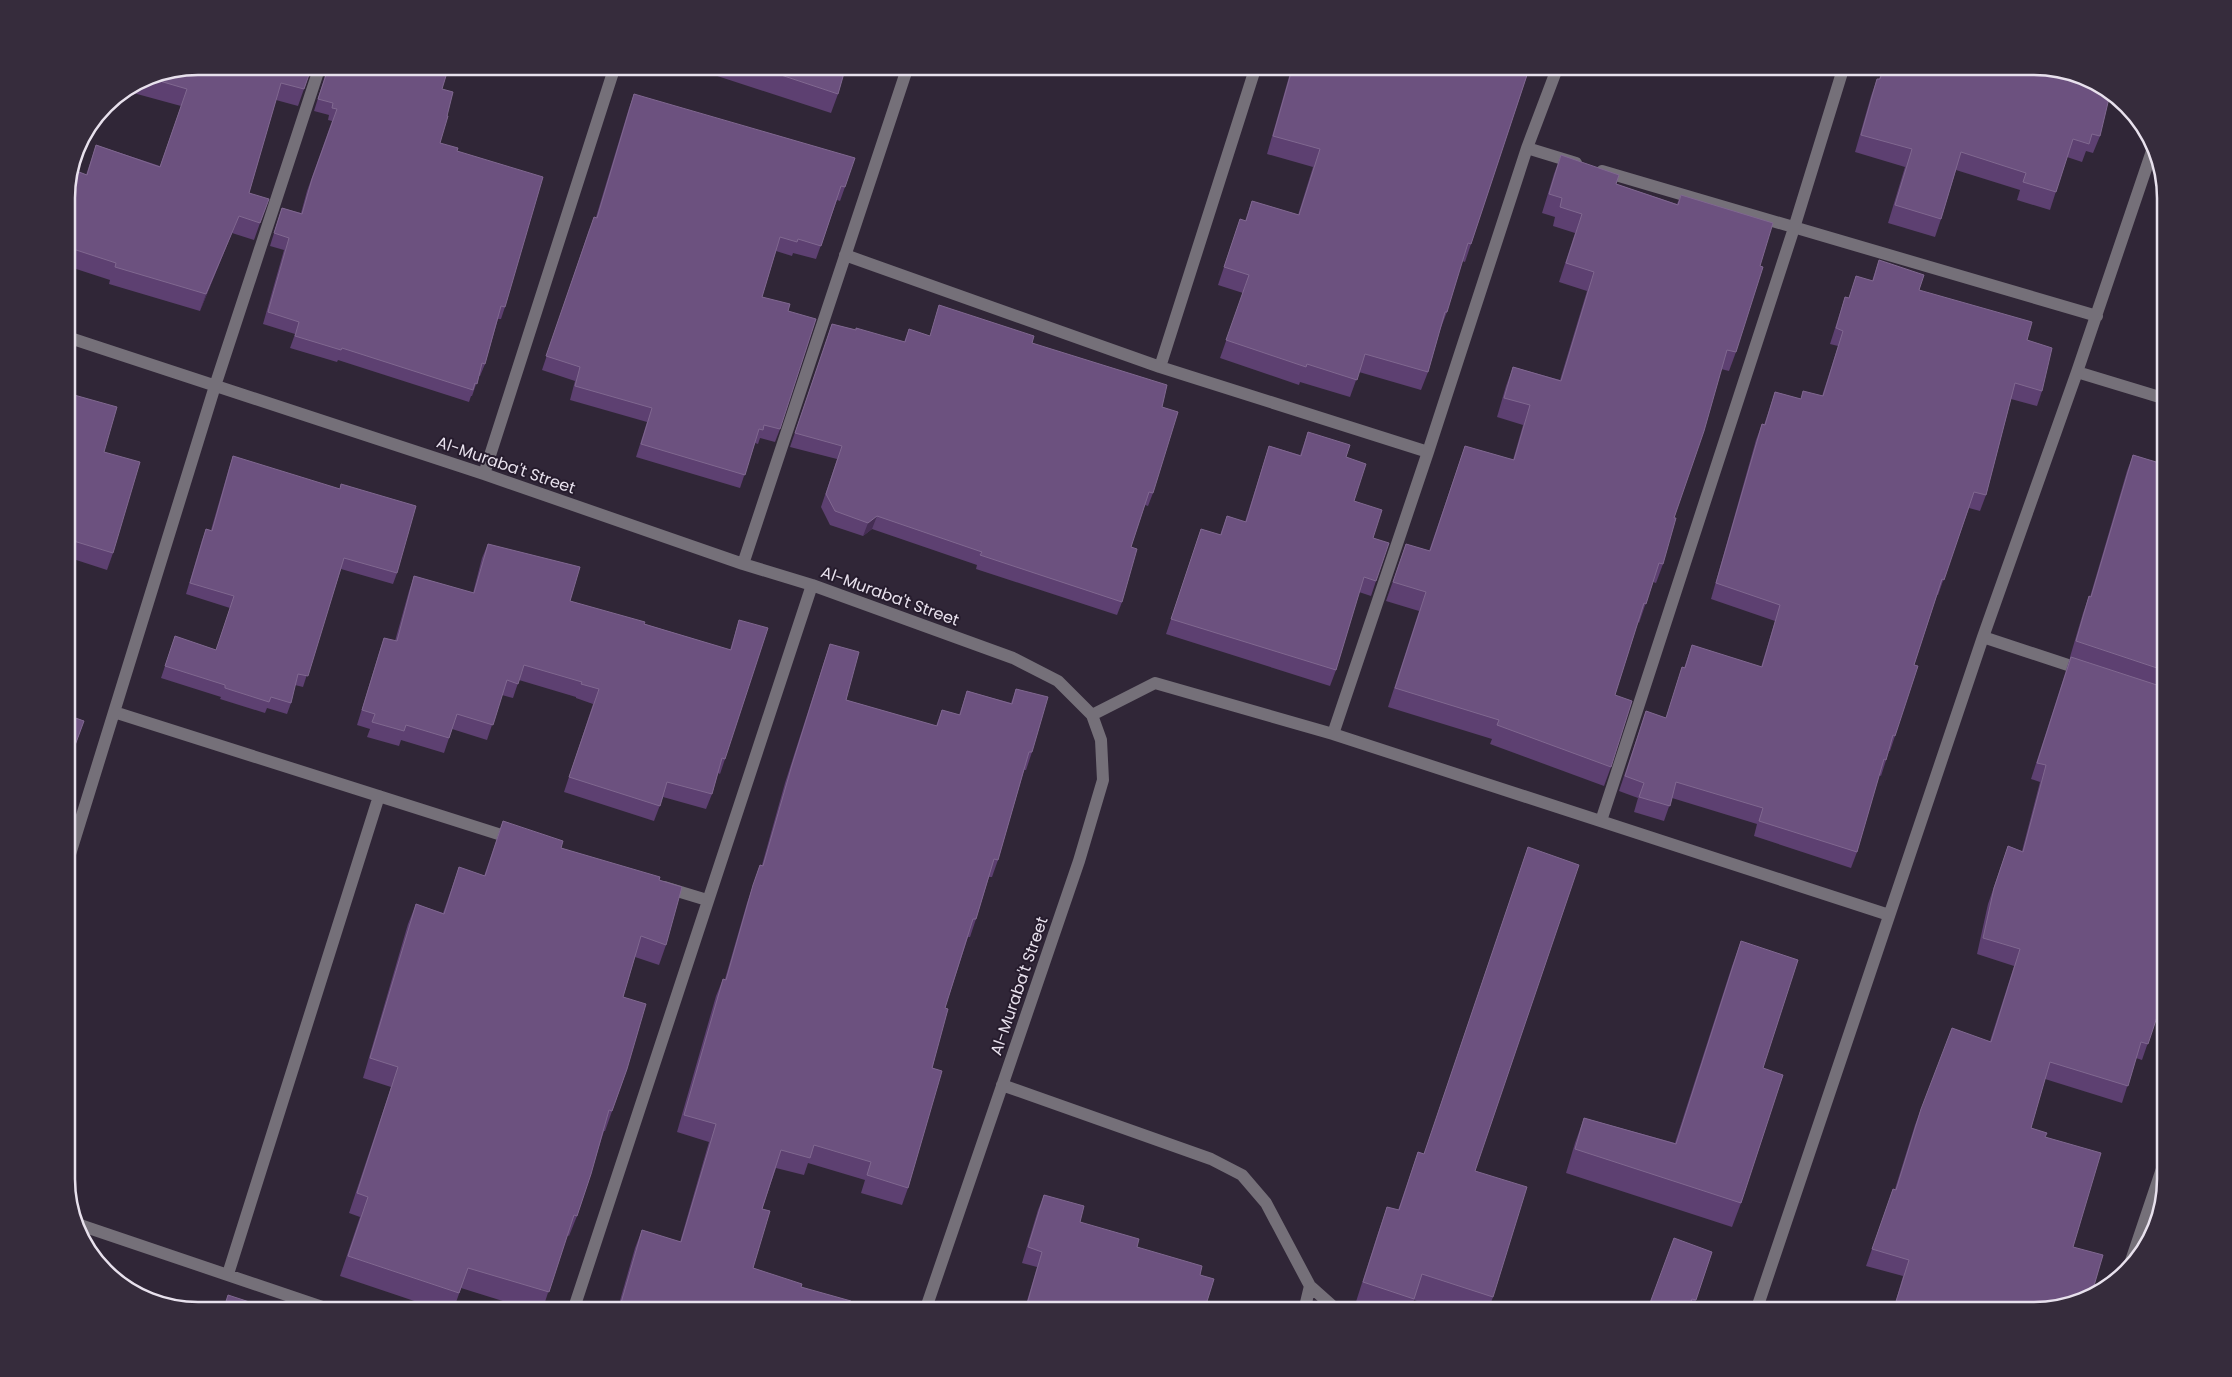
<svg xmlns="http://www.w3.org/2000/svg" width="2232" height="1377" font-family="Poppins,sans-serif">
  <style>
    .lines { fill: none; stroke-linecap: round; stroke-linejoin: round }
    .minor { stroke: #757079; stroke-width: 12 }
    .wall { fill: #5d4071 }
    .shaded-wall { fill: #452e54 }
    .building { fill: #6c517f; stroke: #806890 }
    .labels { text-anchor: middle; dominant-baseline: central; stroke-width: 4; stroke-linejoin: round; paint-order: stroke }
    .street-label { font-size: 16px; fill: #e8e1ed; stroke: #261c2d }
    .rim { fill: none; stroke: #e8e1ed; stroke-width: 2.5 }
  </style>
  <rect width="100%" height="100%" fill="#302637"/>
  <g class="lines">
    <path class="minor" d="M 1527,148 L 1576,163
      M 1602,171 L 2097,316
      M 845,255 L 1160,367 L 1428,452
      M 67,337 L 484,474 L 743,564 L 812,585 L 1013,658 L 1058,681 L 1092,715 L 1101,740 L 1103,780 L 1079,861 L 925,1311
      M 1160,367 L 1256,66
      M 2077,372 L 2166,399
      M 484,474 L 615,66
      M 743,564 L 908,66
      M 1983,637 L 2083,670
      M 114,712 L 514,839
      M 1092,715 L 1155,683 L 1333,734 L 1889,915
      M 1333,734 L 1428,452 L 1527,148 L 1558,66
      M 1601,821 L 1794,228 L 1844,66
      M 67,864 L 215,386 L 320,66
      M 664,887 L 707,900
      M 1002,1085 L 1211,1159 L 1242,1175 L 1266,1203 L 1310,1286 L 1338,1311
      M 77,1224 L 334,1311
      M 2130,1264 L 2166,1157
      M 228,1274 L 379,796
      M 573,1311 L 812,585
      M 1304,1311 L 1310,1286
      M 1756,1311 L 1983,637 L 2077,372 L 2153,148"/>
  </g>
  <path class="wall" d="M 312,66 L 298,106 L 276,100 L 249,193 L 260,223 L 254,240 L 232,233 L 200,311 L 109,284 L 110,280 L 67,266 L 67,189 L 86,175 L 96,145 L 160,166 L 181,106 L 126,91 L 148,76 Z
    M 328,66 L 442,89 L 440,143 L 457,151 L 505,307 L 501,319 L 498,319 L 485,364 L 480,376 L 479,376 L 472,396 L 471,396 L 469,402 L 338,360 L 337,362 L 290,348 L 295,334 L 263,324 L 284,250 L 270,246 L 278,220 L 282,208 L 301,213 L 307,191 L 332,121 L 328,120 L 329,115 L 314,111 Z
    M 557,66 L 583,66 L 580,74 Z
    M 703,66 L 846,66 L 838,94 L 831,113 L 702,71 Z
    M 1292,66 L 1530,66 L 1471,244 L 1465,262 L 1462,261 L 1447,312 L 1440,330 L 1428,372 L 1421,390 L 1359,372 L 1350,397 L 1300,382 L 1299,385 L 1220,358 L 1243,293 L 1218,285 L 1240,219 L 1245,221 L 1252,201 L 1298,215 L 1313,167 L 1267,154 Z
    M 1884,66 L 2100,136 L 2093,153 L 2086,151 L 2082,162 L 2067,157 L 2050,210 L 2017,200 L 2020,190 L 1956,170 L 1941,219 L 1935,237 L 1888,223 L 1905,167 L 1855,152 L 1871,96 L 1877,79 L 1879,79 Z
    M 634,94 L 845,187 L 840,201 L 837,200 L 816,259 L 793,253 L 792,256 L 776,251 L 762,297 L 788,311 L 780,429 L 775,442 L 760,438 L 758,444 L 755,443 L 740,488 L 636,457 L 647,422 L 570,400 L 575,381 L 542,370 L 589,230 L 596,217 L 629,108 Z
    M 1561,155 L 1616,184 L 1677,204 L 1681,195 L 1760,266 L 1736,352 L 1729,371 L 1721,369 L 1674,518 L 1663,564 L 1656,583 L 1653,582 L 1639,623 L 1638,622 L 1615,695 L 1611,767 L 1604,786 L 1490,744 L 1492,739 L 1388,707 L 1419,611 L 1386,601 L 1406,544 L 1429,551 L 1465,446 L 1513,460 L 1523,425 L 1497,417 L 1506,386 L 1513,367 L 1560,380 L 1587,291 L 1559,282 L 1575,233 L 1553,226 L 1555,217 L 1542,213 L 1554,174 Z
    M 1879,260 L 1919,290 L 2027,340 L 2042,391 L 2037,406 L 2011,399 L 1986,495 L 1980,511 L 1969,508 L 1938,595 L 1937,595 L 1914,665 L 1895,736 L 1890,751 L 1889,751 L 1881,776 L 1879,775 L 1857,852 L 1851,868 L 1754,836 L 1757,824 L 1672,798 L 1664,821 L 1634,812 L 1638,798 L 1619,791 L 1646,711 L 1666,718 L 1677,683 L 1682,667 L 1684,668 L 1692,645 L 1761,667 L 1775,621 L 1711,599 L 1756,440 L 1762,424 L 1764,425 L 1775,392 L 1800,399 L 1822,396 L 1838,346 L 1830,344 L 1845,297 L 1849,298 L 1856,276 L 1872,281 Z
    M 939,305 L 1032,343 L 1162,407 L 1153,493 L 1148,506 L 1145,505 L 1131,547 L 1122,602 L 1117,615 L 976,569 L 977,565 L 872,529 L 863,536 L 830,525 L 821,507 L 837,459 L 790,447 L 832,324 L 904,342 L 909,329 L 930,336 Z
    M 67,393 L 104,452 L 113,553 L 107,570 L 67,557 Z
    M 1308,432 L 1346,457 L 1354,501 L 1373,538 L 1376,581 L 1371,596 L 1359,592 L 1336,670 L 1330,686 L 1166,634 L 1201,529 L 1220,535 L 1227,516 L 1245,522 L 1269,446 L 1300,455 Z
    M 2133,455 L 2166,465 L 2166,990 L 2142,1060 L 2136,1058 L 2122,1103 L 2045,1079 L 2031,1128 L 2045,1137 L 2035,1311 L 1893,1311 L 1903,1276 L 1866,1266 L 1893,1189 L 1895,1189 L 1915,1125 L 1921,1109 L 1990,1041 L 2014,966 L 1977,954 L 1988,904 L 2008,846 L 2022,851 L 2040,782 L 2031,779 L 2070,658 L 2070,657 L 2083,613 L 2089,596 L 2090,597 L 2127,471 Z
    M 233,456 L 397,573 L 393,584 L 341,569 L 303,687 L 295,685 L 291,703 L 287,714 L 267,708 L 265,713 L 220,699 L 221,697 L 161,678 L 175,636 L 216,650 L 230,608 L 186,594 L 202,540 L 206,529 L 211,530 L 229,468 Z
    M 488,544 L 570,601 L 730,650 L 739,620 L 725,759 L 720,774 L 718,773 L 712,794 L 706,809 L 663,797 L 654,821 L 564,792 L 593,704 L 576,698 L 576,697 L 519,680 L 513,698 L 502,695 L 487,740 L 452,729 L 444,753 L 401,740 L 399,746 L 367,737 L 370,729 L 357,725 L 379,653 L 384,638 L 395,641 L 409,591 L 414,576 L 473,593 L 482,558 Z
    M 830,644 L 846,700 L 936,726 L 942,710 L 959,715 L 967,691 L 1011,703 L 1016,689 L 1032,752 L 1026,770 L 1024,770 L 998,860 L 992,877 L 989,877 L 976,919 L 970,937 L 968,937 L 945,1008 L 908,1188 L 902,1205 L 861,1193 L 865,1180 L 808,1163 L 804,1175 L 776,1168 L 762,1209 L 753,1268 L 801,1287 L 847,1311 L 617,1311 L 635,1248 L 642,1230 L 680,1242 L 709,1142 L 677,1132 L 716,996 L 723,979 L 725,979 L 747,903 L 760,865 L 762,865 L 785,783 L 824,662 Z
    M 67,715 L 84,721 L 68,765 L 67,764 Z
    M 503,821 L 561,848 L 659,880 L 666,945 L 659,965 L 635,957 L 623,997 L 627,1069 L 605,1131 L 604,1131 L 577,1216 L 569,1236 L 567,1235 L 542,1311 L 535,1311 L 461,1288 L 453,1311 L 444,1311 L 340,1276 L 360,1217 L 349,1213 L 391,1087 L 363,1078 L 408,924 L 416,904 L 443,913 L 459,867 L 484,876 Z
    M 1528,847 L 1475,1171 L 1493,1297 L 1488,1311 L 1446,1311 L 1414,1300 L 1410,1311 L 1362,1311 L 1354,1308 L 1378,1233 L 1387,1207 L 1398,1210 L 1418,1152 L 1424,1154 Z
    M 1741,941 L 1763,1068 L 1741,1203 L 1732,1227 L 1566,1173 L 1575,1143 L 1584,1118 L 1675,1143 L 1732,966 Z
    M 1044,1195 L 1080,1222 L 1200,1275 L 1204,1311 L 1024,1311 L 1037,1267 L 1022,1263 L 1038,1210 Z
    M 1712,1252 L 1692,1311 L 1647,1311 Z"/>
  <path class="shaded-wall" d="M 239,216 L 232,233 L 200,311 L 206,294 Z
    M 877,516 L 872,529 L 863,536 L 868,523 Z"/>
  <path class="building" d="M 198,66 L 312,66 L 304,89 L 281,83 L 249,193 L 269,199 L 260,223 L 239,216 L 206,294 L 115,267 L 116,263 L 67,247 L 67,189 L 71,169 L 87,175 L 96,145 L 160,167 L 187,89 L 146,77 L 148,76 Z
    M 329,66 L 449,66 L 442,89 L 453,92 L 447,116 L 448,116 L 440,143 L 458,148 L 457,151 L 543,177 L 505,307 L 501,306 L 485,364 L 482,363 L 477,384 L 475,383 L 473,390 L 342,348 L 341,350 L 295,336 L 299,322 L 268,312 L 289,238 L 274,233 L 282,208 L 302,214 L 312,179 L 337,109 L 332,108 L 333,103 L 318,99 Z
    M 754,66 L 846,66 L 838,94 Z
    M 1293,66 L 1530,66 L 1471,244 L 1468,243 L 1447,312 L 1445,312 L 1428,372 L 1365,354 L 1357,380 L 1307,364 L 1306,367 L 1226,340 L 1249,275 L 1224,267 L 1240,219 L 1246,221 L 1252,201 L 1299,215 L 1320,149 L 1273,136 Z
    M 1884,66 L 2034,66 L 2100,84 L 2110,94 L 2100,136 L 2092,134 L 2089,144 L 2073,139 L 2056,192 L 2023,182 L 2026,173 L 1961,152 L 1941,219 L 1895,205 L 1912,149 L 1861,135 L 1877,79 L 1880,79 Z
    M 634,94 L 855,158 L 845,187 L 841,186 L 821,246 L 798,239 L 797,242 L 780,237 L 762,297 L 790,304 L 788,311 L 816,319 L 780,429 L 764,425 L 763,430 L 759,429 L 745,475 L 641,444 L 652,408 L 575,386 L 580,367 L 546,356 L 594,217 L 597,218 Z
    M 1561,155 L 1619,175 L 1616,184 L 1678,205 L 1681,195 L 1773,223 L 1760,266 L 1763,267 L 1736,352 L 1727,350 L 1704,431 L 1674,518 L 1676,518 L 1663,564 L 1659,563 L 1646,604 L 1644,603 L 1615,695 L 1632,701 L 1611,767 L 1497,725 L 1499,720 L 1395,688 L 1426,592 L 1393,582 L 1406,544 L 1430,551 L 1465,446 L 1514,460 L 1530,405 L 1504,398 L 1513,367 L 1561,381 L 1594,272 L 1566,263 L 1582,214 L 1560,207 L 1562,198 L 1549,194 Z
    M 1879,260 L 1924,275 L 1919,290 L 2032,322 L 2027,340 L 2052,348 L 2042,391 L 2015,383 L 1986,495 L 1974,492 L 1944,580 L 1942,579 L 1914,665 L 1918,666 L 1895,736 L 1893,735 L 1886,760 L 1884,759 L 1857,852 L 1759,821 L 1763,808 L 1676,782 L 1670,806 L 1639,797 L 1644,783 L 1625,776 L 1646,711 L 1666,718 L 1682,667 L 1685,668 L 1692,645 L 1762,667 L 1780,605 L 1716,583 L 1762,424 L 1765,425 L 1775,392 L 1801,399 L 1803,391 L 1823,396 L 1843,331 L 1836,328 L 1845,297 L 1849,298 L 1856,276 L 1873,281 Z
    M 939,305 L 1034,336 L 1032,343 L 1167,385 L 1162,407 L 1178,412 L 1153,493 L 1149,492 L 1131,547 L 1137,549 L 1122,602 L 980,555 L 982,552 L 877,516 L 868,523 L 835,511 L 826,494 L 842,446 L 795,433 L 832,324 L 856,330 L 856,328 L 905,342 L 909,329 L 930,336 Z
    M 67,393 L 117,407 L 104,452 L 140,462 L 113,553 L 67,539 Z
    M 1308,432 L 1350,445 L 1346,457 L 1366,464 L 1354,501 L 1382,510 L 1373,538 L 1389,543 L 1376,581 L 1364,577 L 1336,670 L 1171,619 L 1201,529 L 1221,535 L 1227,516 L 1246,522 L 1269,446 L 1301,456 Z
    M 2133,455 L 2166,465 L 2166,671 L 2076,641 L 2089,596 L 2091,597 Z
    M 233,456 L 340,489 L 341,484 L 416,506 L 397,573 L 344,558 L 308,676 L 298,674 L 291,703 L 271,697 L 269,702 L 225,688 L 225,685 L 165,666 L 175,636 L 216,650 L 234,596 L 190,583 L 206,529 L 212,531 Z
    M 488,544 L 580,567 L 570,601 L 645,622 L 644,624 L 731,650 L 739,620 L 768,628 L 725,759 L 722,758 L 712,794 L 667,782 L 660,806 L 569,777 L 599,689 L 581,684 L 582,682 L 524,665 L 518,684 L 507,680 L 493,725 L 457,714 L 449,738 L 406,725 L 404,731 L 372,722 L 375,714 L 362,710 L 384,638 L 397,641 L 414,576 L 474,593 Z
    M 830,644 L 859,652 L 846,700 L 937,726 L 942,710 L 960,715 L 967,691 L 1012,704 L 1016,689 L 1048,697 L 1032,752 L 1029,752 L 998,860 L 994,859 L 976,919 L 973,919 L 945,1008 L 948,1009 L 932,1068 L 942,1071 L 908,1188 L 867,1175 L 871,1162 L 814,1145 L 810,1158 L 781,1150 L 762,1209 L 770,1211 L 753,1268 L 802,1284 L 801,1287 L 851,1301 L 847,1311 L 644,1311 L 621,1303 L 642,1230 L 681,1242 L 716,1124 L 684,1115 L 723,979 L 726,980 L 753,885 L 760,865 L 763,866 L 792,765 Z
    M 2071,657 L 2166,688 L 2166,990 L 2148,1044 L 2141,1042 L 2128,1086 L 2050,1062 L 2031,1128 L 2047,1133 L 2045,1137 L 2101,1153 L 2073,1247 L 2103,1255 L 2091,1296 L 2035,1311 L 1893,1311 L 1909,1260 L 1872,1249 L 1893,1189 L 1896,1190 L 1921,1109 L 1952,1028 L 1991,1042 L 2020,949 L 1983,938 L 1994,888 L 2008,846 L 2023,852 L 2046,765 L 2037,763 Z
    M 67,715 L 84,721 L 74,748 L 67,745 L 67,747 Z
    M 503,821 L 563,841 L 561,848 L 660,877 L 659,880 L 682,887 L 666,945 L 641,936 L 623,997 L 646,1004 L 627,1069 L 612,1111 L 609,1110 L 591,1174 L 577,1216 L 574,1215 L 549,1292 L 468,1268 L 459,1293 L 348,1256 L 368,1197 L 357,1193 L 398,1067 L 370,1058 L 416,904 L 444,914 L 459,867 L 485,876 Z
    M 1528,847 L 1579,865 L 1475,1171 L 1527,1187 L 1493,1297 L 1422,1274 L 1414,1299 L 1363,1282 L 1387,1207 L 1399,1210 L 1418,1152 L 1424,1154 Z
    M 1741,941 L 1798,960 L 1763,1068 L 1783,1075 L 1741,1203 L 1575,1149 L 1584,1118 L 1676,1144 Z
    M 1044,1195 L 1084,1206 L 1080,1222 L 1139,1239 L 1137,1247 L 1202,1266 L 1200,1275 L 1214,1279 L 1204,1311 L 1025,1311 L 1042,1252 L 1028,1247 Z
    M 1674,1238 L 1712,1252 L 1696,1300 L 1692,1299 L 1687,1311 L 1647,1311 Z
    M 228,1295 L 277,1311 L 223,1311 Z"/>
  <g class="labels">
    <g class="street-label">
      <text transform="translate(506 465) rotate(19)">Al-Muraba't Street</text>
      <text transform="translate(890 596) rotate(20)">Al-Muraba't Street</text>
      <text transform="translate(1019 986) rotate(-71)">Al-Muraba't Street</text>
    </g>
  </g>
  <path d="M0 0H2232V1377H0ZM198 75H2034A123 123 0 0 1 2157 198V1179A123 123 0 0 1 2034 1302H198A123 123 0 0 1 75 1179V198A123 123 0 0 1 198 75Z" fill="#362c3c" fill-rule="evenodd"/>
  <path class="rim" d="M198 75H2034A123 123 0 0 1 2157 198V1179A123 123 0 0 1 2034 1302H198A123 123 0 0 1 75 1179V198A123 123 0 0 1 198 75Z"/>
</svg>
